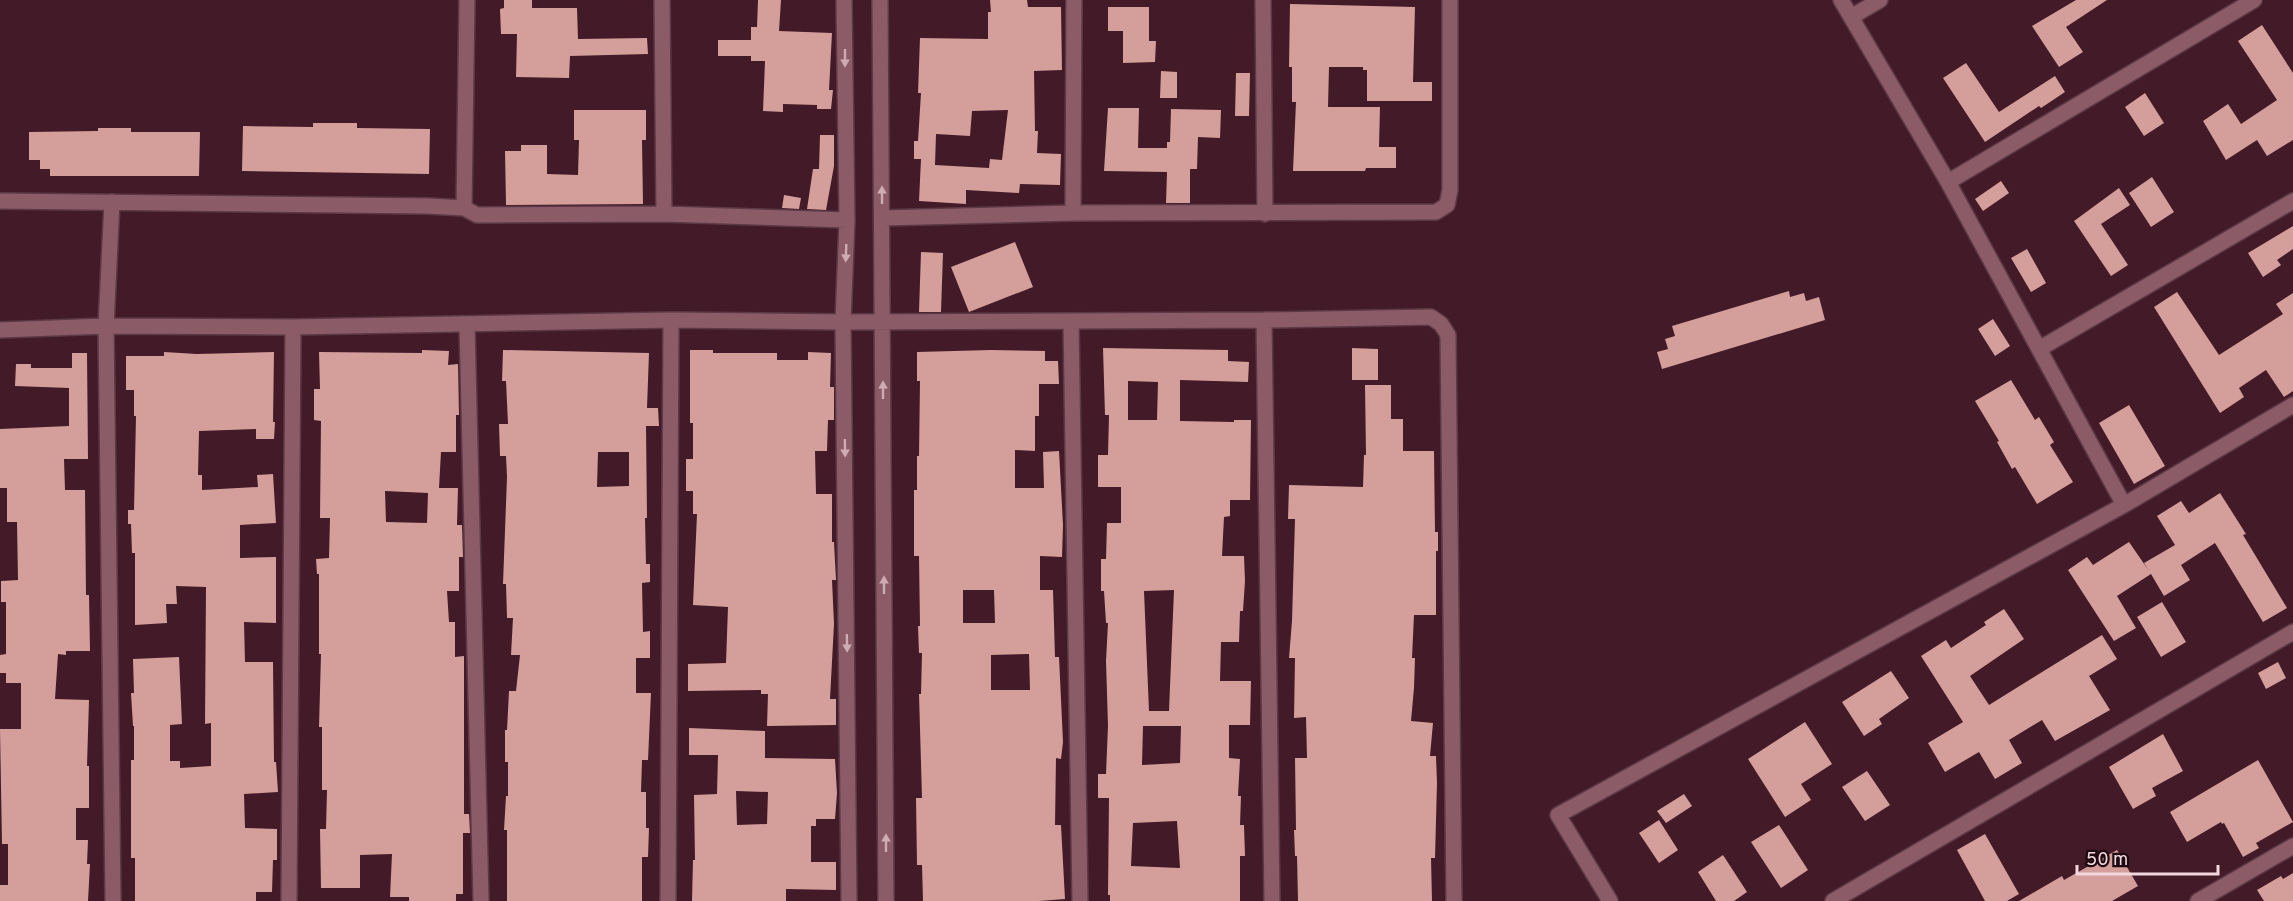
<svg xmlns="http://www.w3.org/2000/svg" width="2293" height="901" font-family="Overpass,sans-serif">
  <style>
    .building { fill: #d49e9b; fill-rule: evenodd }
    .lines { fill: none; stroke-linecap: round; stroke-linejoin: round }
    .minor-casing { stroke: #5c3946; stroke-width: 18 }
    .minor { stroke: #8b5b68; stroke-width: 15 }
    .oneway { fill: #cfacb5 }
  </style>
  <rect width="100%" height="100%" fill="#431a27"/>
  <path class="building" d="M 504,0 L 532,0 L 532,8 L 577,8 L 578,39 L 647,38 L 648,54 L 570,56 L 569,78 L 516,77 L 517,34 L 501,34 L 500,9 L 504,8 Z
    M 758,0 L 781,0 L 779,31 L 832,33 L 829,90 L 833,90 L 831,109 L 817,109 L 817,105 L 783,104 L 783,112 L 763,111 L 765,61 L 751,61 L 751,56 L 718,56 L 718,40 L 751,40 L 751,27 L 757,27 Z
    M 990,0 L 1027,0 L 1028,7 L 1061,7 L 1062,70 L 1034,71 L 1035,131 L 1038,131 L 1037,153 L 1061,154 L 1060,185 L 1020,184 L 1019,193 L 966,190 L 966,204 L 919,201 L 921,159 L 914,159 L 914,141 L 918,141 L 921,93 L 918,93 L 920,38 L 988,39 L 988,12 L 991,12 ZM 1008,110 L 1002,160 L 990,159 L 989,168 L 935,165 L 936,134 L 970,136 L 972,111 Z
    M 2076,0 L 2107,0 L 2066,27 L 2083,52 L 2059,67 L 2032,26 Z
    M 1290,4 L 1415,7 L 1413,82 L 1432,82 L 1432,101 L 1367,101 L 1367,70 L 1363,70 L 1363,67 L 1329,67 L 1328,107 L 1380,107 L 1379,147 L 1396,147 L 1396,168 L 1366,168 L 1365,171 L 1293,171 L 1296,102 L 1292,102 L 1292,67 L 1289,67 Z
    M 1108,7 L 1149,7 L 1149,41 L 1156,41 L 1155,62 L 1123,63 L 1123,31 L 1108,31 Z
    M 2262,25 L 2293,73 L 2293,140 L 2267,156 L 2257,140 L 2226,160 L 2203,121 L 2228,104 L 2241,124 L 2277,100 L 2238,41 Z
    M 1966,63 L 1999,112 L 2055,76 L 2065,92 L 2041,108 L 2039,106 L 1985,142 L 1943,78 Z
    M 1161,71 L 1177,72 L 1177,98 L 1160,98 Z
    M 1236,73 L 1250,73 L 1249,116 L 1235,116 Z
    M 2145,93 L 2164,123 L 2144,136 L 2125,107 Z
    M 1108,108 L 1139,108 L 1138,148 L 1167,148 L 1167,142 L 1170,142 L 1171,109 L 1221,110 L 1220,138 L 1198,137 L 1197,169 L 1190,169 L 1190,203 L 1166,203 L 1167,172 L 1104,171 Z
    M 574,110 L 646,110 L 646,140 L 642,140 L 643,204 L 506,205 L 505,151 L 521,151 L 521,145 L 547,145 L 547,174 L 578,175 L 579,140 L 574,140 Z
    M 313,123 L 357,123 L 357,128 L 430,129 L 429,174 L 242,171 L 243,126 L 313,127 Z
    M 98,128 L 131,128 L 131,132 L 200,132 L 199,176 L 50,176 L 50,169 L 40,169 L 40,160 L 29,160 L 29,132 L 98,131 Z
    M 820,135 L 834,135 L 834,166 L 826,210 L 807,209 L 813,169 L 819,169 Z
    M 2152,177 L 2174,212 L 2151,227 L 2129,193 Z
    M 2001,181 L 2009,193 L 1983,211 L 1975,199 Z
    M 2119,188 L 2130,205 L 2101,224 L 2128,265 L 2111,276 L 2074,221 Z
    M 784,195 L 801,198 L 799,209 L 782,208 Z
    M 2293,226 L 2293,249 L 2277,260 L 2281,265 L 2263,277 L 2248,253 Z
    M 1015,242 L 1033,287 L 969,312 L 951,267 Z
    M 2027,249 L 2046,283 L 2031,292 L 2011,258 Z
    M 921,252 L 943,253 L 941,312 L 919,312 Z
    M 1789,291 L 1790,297 L 1804,293 L 1806,301 L 1819,297 L 1825,320 L 1662,369 L 1657,352 L 1668,349 L 1665,339 L 1675,336 L 1672,326 Z
    M 2177,292 L 2219,355 L 2283,314 L 2276,304 L 2293,293 L 2293,391 L 2284,397 L 2266,370 L 2239,388 L 2244,397 L 2220,413 L 2154,307 Z
    M 1993,319 L 2010,346 L 1995,356 L 1978,329 Z
    M 1103,348 L 1228,350 L 1228,361 L 1249,362 L 1248,382 L 1180,380 L 1180,421 L 1234,422 L 1234,420 L 1251,420 L 1250,500 L 1230,500 L 1230,516 L 1224,517 L 1222,556 L 1244,556 L 1245,581 L 1243,611 L 1240,611 L 1239,642 L 1221,642 L 1220,681 L 1251,681 L 1250,725 L 1229,725 L 1229,758 L 1240,759 L 1238,796 L 1241,796 L 1240,825 L 1244,825 L 1245,856 L 1240,856 L 1240,901 L 1110,901 L 1110,895 L 1108,895 L 1109,798 L 1098,798 L 1098,774 L 1106,774 L 1108,726 L 1106,661 L 1108,623 L 1106,623 L 1104,591 L 1101,591 L 1101,559 L 1106,559 L 1107,523 L 1121,523 L 1121,487 L 1098,487 L 1098,455 L 1108,455 L 1109,415 L 1105,415 ZM 1128,381 L 1158,382 L 1157,420 L 1128,420 ZM 1174,590 L 1169,711 L 1149,711 L 1144,591 ZM 1143,726 L 1181,726 L 1180,763 L 1142,765 ZM 1177,821 L 1180,868 L 1131,866 L 1133,823 Z
    M 1352,348 L 1378,349 L 1378,380 L 1352,380 Z
    M 422,350 L 449,351 L 448,365 L 458,364 L 459,415 L 456,415 L 456,452 L 441,452 L 439,488 L 458,488 L 457,525 L 462,525 L 463,557 L 459,557 L 459,591 L 447,591 L 449,622 L 455,622 L 455,657 L 464,656 L 464,814 L 469,814 L 470,833 L 463,833 L 463,894 L 456,894 L 456,901 L 409,901 L 409,897 L 390,897 L 392,854 L 360,855 L 360,888 L 321,888 L 320,829 L 326,829 L 327,790 L 322,790 L 322,727 L 319,727 L 321,654 L 319,654 L 319,574 L 317,574 L 316,559 L 329,558 L 330,518 L 320,518 L 321,421 L 314,420 L 314,389 L 320,389 L 319,352 L 422,353 ZM 385,491 L 428,493 L 427,523 L 386,522 Z
    M 503,350 L 649,353 L 647,408 L 658,408 L 659,426 L 646,426 L 647,518 L 645,518 L 646,564 L 650,564 L 650,582 L 642,583 L 643,632 L 650,631 L 650,658 L 636,658 L 636,693 L 651,693 L 648,760 L 642,760 L 641,792 L 646,792 L 646,828 L 649,828 L 648,857 L 642,857 L 642,901 L 507,901 L 507,830 L 504,830 L 506,796 L 508,796 L 508,762 L 505,762 L 505,730 L 507,730 L 509,691 L 516,691 L 520,655 L 511,655 L 513,618 L 507,618 L 506,584 L 503,584 L 507,477 L 506,456 L 500,456 L 499,424 L 508,424 L 506,381 L 502,381 ZM 598,452 L 629,452 L 629,486 L 597,487 Z
    M 690,350 L 713,350 L 713,353 L 777,353 L 777,360 L 808,360 L 808,352 L 831,353 L 830,387 L 834,387 L 834,420 L 828,420 L 827,451 L 815,451 L 816,494 L 832,494 L 832,542 L 834,542 L 836,580 L 832,580 L 834,624 L 830,699 L 836,699 L 836,725 L 767,726 L 768,694 L 761,694 L 761,690 L 688,691 L 688,664 L 726,663 L 728,607 L 693,605 L 697,514 L 693,514 L 693,491 L 686,491 L 686,459 L 693,459 L 693,423 L 690,423 Z
    M 991,350 L 1045,351 L 1045,361 L 1058,361 L 1059,384 L 1039,384 L 1039,416 L 1035,416 L 1035,451 L 1015,450 L 1015,488 L 1044,488 L 1043,452 L 1059,451 L 1063,525 L 1062,557 L 1040,556 L 1040,590 L 1053,590 L 1055,657 L 1059,657 L 1063,742 L 1061,759 L 1056,758 L 1055,825 L 1061,825 L 1065,899 L 1039,901 L 923,901 L 922,865 L 917,865 L 916,798 L 922,798 L 919,694 L 921,694 L 922,653 L 919,653 L 918,626 L 920,626 L 919,556 L 914,556 L 914,490 L 917,490 L 917,456 L 919,456 L 920,381 L 917,381 L 917,352 ZM 963,590 L 994,590 L 995,623 L 963,623 ZM 1029,654 L 1030,690 L 991,690 L 991,655 Z
    M 164,352 L 197,354 L 274,352 L 273,422 L 275,422 L 274,439 L 256,439 L 256,429 L 199,431 L 198,475 L 202,475 L 202,490 L 258,487 L 257,475 L 273,474 L 276,523 L 240,525 L 240,558 L 276,557 L 276,623 L 244,622 L 245,662 L 273,662 L 274,762 L 276,762 L 278,792 L 244,794 L 245,828 L 277,829 L 277,860 L 273,860 L 272,892 L 256,892 L 256,901 L 135,901 L 135,858 L 131,858 L 131,760 L 134,760 L 134,726 L 133,726 L 131,693 L 134,693 L 133,659 L 179,657 L 182,724 L 170,725 L 170,761 L 180,761 L 180,768 L 211,766 L 211,723 L 205,724 L 206,587 L 176,586 L 177,604 L 166,604 L 167,623 L 135,625 L 135,553 L 132,553 L 131,524 L 128,524 L 128,510 L 134,510 L 136,416 L 134,416 L 134,390 L 126,390 L 126,356 L 164,356 Z
    M 72,353 L 87,353 L 88,459 L 64,459 L 65,490 L 85,490 L 86,595 L 89,595 L 90,651 L 66,651 L 66,655 L 58,654 L 55,699 L 89,700 L 87,766 L 89,766 L 89,808 L 76,808 L 76,840 L 88,840 L 87,864 L 90,864 L 88,901 L 0,901 L 0,885 L 8,885 L 8,844 L 2,844 L 0,729 L 21,729 L 21,683 L 6,683 L 6,673 L 0,673 L 0,655 L 6,654 L 6,602 L 1,602 L 1,581 L 18,580 L 17,522 L 7,522 L 7,488 L 0,488 L 0,429 L 69,426 L 69,388 L 15,386 L 16,364 L 31,364 L 31,368 L 72,368 Z
    M 2011,380 L 2035,420 L 2039,417 L 2054,442 L 2050,445 L 2073,482 L 2037,504 L 2015,467 L 2012,469 L 1997,442 L 1999,441 L 1975,401 Z
    M 1365,385 L 1391,385 L 1391,419 L 1403,419 L 1403,451 L 1434,451 L 1435,532 L 1438,532 L 1438,551 L 1436,551 L 1436,615 L 1414,615 L 1412,658 L 1415,658 L 1414,688 L 1411,721 L 1433,723 L 1430,756 L 1436,756 L 1437,783 L 1435,858 L 1431,858 L 1432,901 L 1298,901 L 1297,856 L 1295,856 L 1294,830 L 1296,830 L 1295,758 L 1307,758 L 1306,717 L 1294,718 L 1295,658 L 1289,658 L 1292,621 L 1295,519 L 1288,519 L 1289,485 L 1363,487 L 1364,455 L 1366,455 Z
    M 2129,405 L 2165,466 L 2134,484 L 2099,423 Z
    M 2220,493 L 2246,534 L 2243,535 L 2287,608 L 2263,622 L 2215,543 L 2181,565 L 2190,580 L 2164,596 L 2151,574 L 2117,596 L 2136,628 L 2114,641 L 2068,570 L 2087,557 L 2093,565 L 2129,542 L 2149,571 L 2144,563 L 2175,545 L 2157,516 L 2181,501 L 2189,513 Z
    M 2162,602 L 2186,642 L 2161,657 L 2137,617 Z
    M 2004,609 L 2024,639 L 1970,676 L 1989,705 L 2102,635 L 2117,659 L 2089,676 L 2110,710 L 2055,741 L 2042,720 L 2009,740 L 2022,763 L 1995,779 L 1979,752 L 1945,772 L 1928,743 L 1963,722 L 1921,656 L 1946,640 L 1951,648 L 1986,625 L 1984,622 Z
    M 2278,662 L 2286,678 L 2266,689 L 2258,673 Z
    M 1891,671 L 1909,698 L 1879,719 L 1882,724 L 1864,736 L 1842,702 Z
    M 1805,722 L 1832,764 L 1801,784 L 1811,800 L 1785,817 L 1748,759 Z
    M 689,728 L 765,731 L 765,758 L 835,759 L 837,793 L 835,819 L 816,819 L 816,826 L 811,826 L 811,862 L 836,862 L 836,890 L 786,889 L 786,901 L 692,901 L 693,860 L 695,860 L 694,795 L 717,794 L 718,755 L 689,755 ZM 736,791 L 768,792 L 767,824 L 737,825 Z
    M 2163,734 L 2183,771 L 2152,788 L 2156,796 L 2133,809 L 2109,767 Z
    M 2258,760 L 2293,822 L 2256,843 L 2259,848 L 2243,857 L 2224,823 L 2222,824 L 2221,822 L 2187,842 L 2170,812 Z
    M 1867,771 L 1890,805 L 1865,821 L 1842,787 Z
    M 1684,794 L 1692,806 L 1666,823 L 1657,811 Z
    M 1659,820 L 1678,850 L 1659,863 L 1639,833 Z
    M 1779,825 L 1808,870 L 1781,888 L 1751,842 Z
    M 1985,834 L 2019,894 L 2007,901 L 1985,901 L 1957,850 Z
    M 2117,850 L 2138,886 L 2112,901 L 2019,901 L 2062,876 L 2064,880 Z
    M 1723,855 L 1747,892 L 1734,901 L 1716,901 L 1698,872 Z
    M 2293,873 L 2293,901 L 2264,901 L 2257,890 L 2281,876 L 2283,879 Z"/>
  <g class="lines">
    <g class="minor-casing">
      <path id="minor" d="M 662,0 L 664,214
        M 844,0 L 847,220 L 843,322 L 849,901
        M 880,0 L 886,901
        M 1263,0 L 1265,214
        M 1841,0 L 1948,182 L 2124,505
        M 1851,17 L 1880,0
        M 1948,182 L 2254,0
        M 0,201 L 428,206 L 464,208 L 477,215 L 664,214 L 847,220
        M 112,202 L 106,326 L 113,901
        M 464,208 L 467,0
        M 1073,213 L 1074,0
        M 882,218 L 1073,213 L 1436,212 L 1447,205 L 1450,190 L 1450,0
        M 1264,320 L 1272,901
        M 1071,321 L 1080,901
        M 467,325 L 481,901
        M 0,330 L 106,326 L 293,327 L 671,320 L 843,322 L 1264,320 L 1431,317 L 1441,324 L 1448,335 L 1454,901
        M 2039,349 L 2293,201
        M 289,901 L 293,327
        M 668,901 L 671,320
        M 1610,901 L 1558,815 L 2124,505 L 2293,405
        M 1833,901 L 2293,632
        M 2198,901 L 2293,846"/>
    </g>
    <use href="#minor" class="minor"/>
  </g>
  <defs><path id="oneway-solid" d="M-6-.8H1V-3.2L6.5 0L1 3.2V.8H-6Z" transform="scale(1.5)"/></defs>
  <g class="oneway">
    <use href="#oneway-solid" transform="translate(845 58) rotate(90)"/>
    <use href="#oneway-solid" transform="translate(882 195) rotate(-90)"/>
    <use href="#oneway-solid" transform="translate(846 253) rotate(92)"/>
    <use href="#oneway-solid" transform="translate(883 390) rotate(-90)"/>
    <use href="#oneway-solid" transform="translate(845 448) rotate(89)"/>
    <use href="#oneway-solid" transform="translate(884 585) rotate(-90)"/>
    <use href="#oneway-solid" transform="translate(847 643) rotate(89)"/>
    <use href="#oneway-solid" transform="translate(886 843) rotate(-90)"/>
  </g>
  <path d="M2077 865v9h141v-9" fill="none" stroke="#f3d7de" stroke-width="3"/>
  <text x="2086" y="865" font-size="18" fill="#f3d7de" stroke="#1e0b11" stroke-width="4.5" paint-order="stroke">50 m</text>
</svg>
